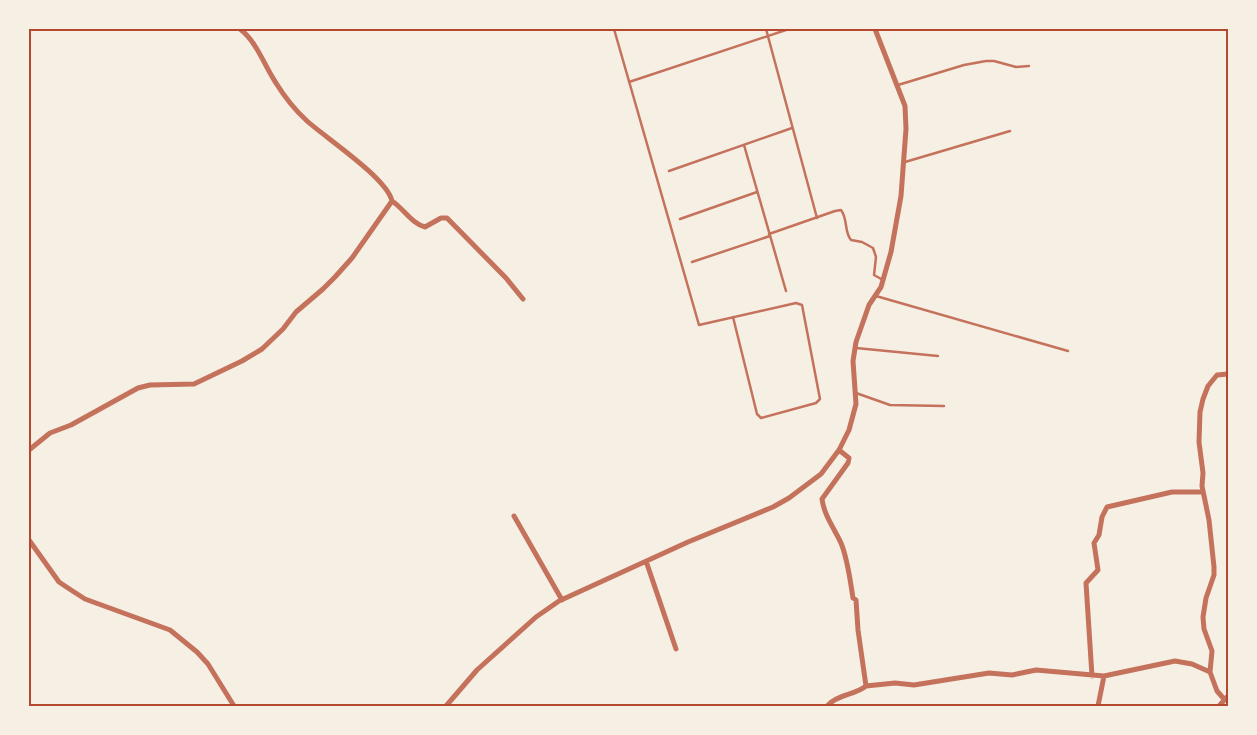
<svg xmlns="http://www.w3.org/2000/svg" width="1257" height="735" font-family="'Zilla Slab',serif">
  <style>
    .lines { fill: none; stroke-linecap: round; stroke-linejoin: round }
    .service { stroke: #c5725c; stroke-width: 2.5 }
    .minor { stroke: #c5725c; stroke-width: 5 }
    .neatline { fill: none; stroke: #b5482f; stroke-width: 2 }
  </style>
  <rect width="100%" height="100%" fill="#f6efe4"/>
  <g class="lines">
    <path class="service" d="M 614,29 L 699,325 L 796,303 L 802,305 L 820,399 L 816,403 L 761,418 L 757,414 L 733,317
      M 766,29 L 817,218
      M 629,82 L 789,29
      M 898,85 L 964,65 L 986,61 L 994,61 L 1016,67 L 1029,66
      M 744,145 L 786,291
      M 905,162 L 1010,131
      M 669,171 L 792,128
      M 680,219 L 757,192
      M 769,234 L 835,211 L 841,210 C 848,219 844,232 851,240 L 862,242 L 873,248 L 876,257 L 874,275 L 883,280
      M 692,262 L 770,236
      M 876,296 L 1068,351
      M 856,348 L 938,356
      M 856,393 L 890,405 L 944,406"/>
    <path class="minor" d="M 392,201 C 403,208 412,224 425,227 L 441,218 L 447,218 L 506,278 L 523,299
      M 29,450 L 50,433 L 71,425 L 138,388 L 150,385 L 194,384 L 242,361 L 262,349 L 283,329 L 296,312 L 323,289 L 335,277 L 352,258 L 392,201 C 387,178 326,138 307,121 C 295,110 284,96 276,83 C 264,65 257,42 240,29
      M 514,516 L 562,600
      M 29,540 L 59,582 L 71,590 L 85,599 L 170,630 L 197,652 L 208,664 L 234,706
      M 646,561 L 676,649
      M 1092,676 L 1086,583 L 1098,570 L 1094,543 L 1099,535 L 1102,517 L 1107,507 L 1172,492 L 1203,492
      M 866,686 L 895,683 L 914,685 L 989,673 L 1012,675 L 1036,670 L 1104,676 L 1175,661 L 1192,664 L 1210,672
      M 1224,699 L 1217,691 L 1210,672 L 1212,651 L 1204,629 L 1203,617 L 1206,598 L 1214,575 L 1214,567 L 1209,520 L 1202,486 L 1203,473 L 1199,442 L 1200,412 L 1203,399 L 1208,386 L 1217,375 L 1228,374
      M 446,706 L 477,670 L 536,617 L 559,601 L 688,542 L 773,507 L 789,498 L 821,474 L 839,450 L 849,430 L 856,404 L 853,361 L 856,342 L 869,305 L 881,287 L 891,252 L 901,196 L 906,129 L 905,106 L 875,29
      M 827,706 C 836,695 855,695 866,686 L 858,630 L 856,600 L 853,598 C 850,580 848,560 841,543 C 834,528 824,515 822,499 L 848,463 L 849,458 L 839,450
      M 1098,706 L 1104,676
      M 1219,706 L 1228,696"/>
  </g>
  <rect width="1257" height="735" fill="none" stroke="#f6efe4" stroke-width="60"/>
  <rect x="30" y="30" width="1197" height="675" class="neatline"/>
</svg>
